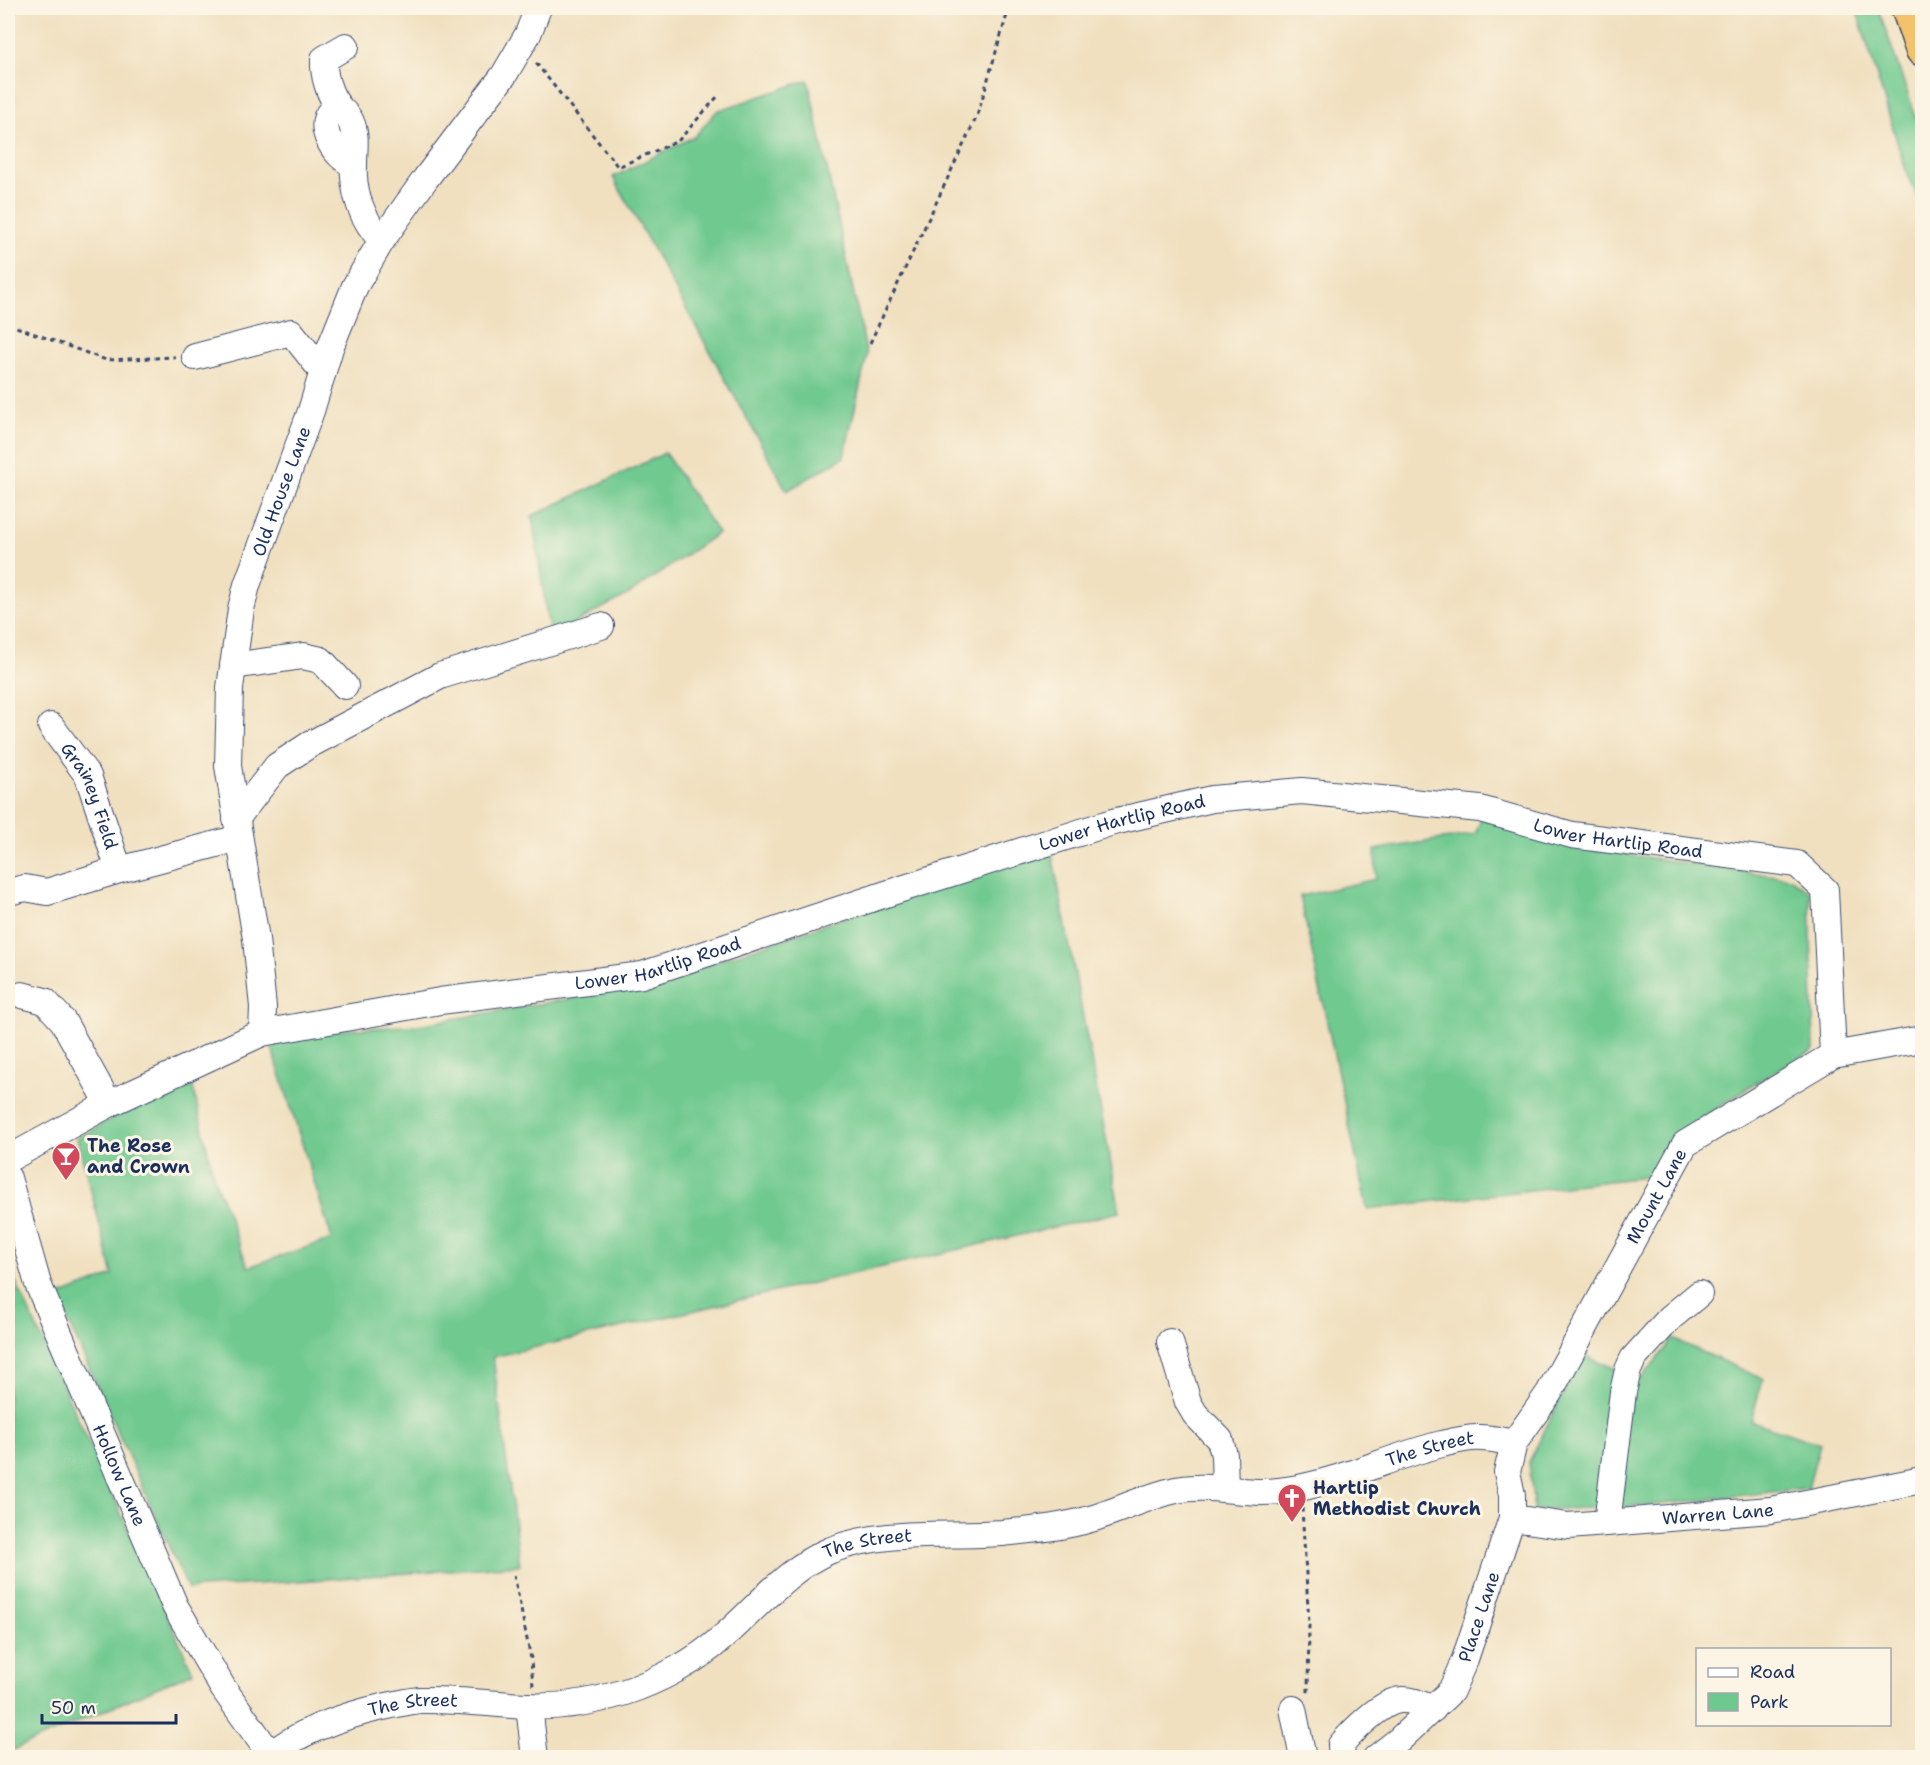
<svg xmlns="http://www.w3.org/2000/svg" width="1930" height="1765" font-family="'Shantell Sans',sans-serif">
  <style>
    .green { fill: #6fc98f; stroke: #457c76; stroke-width: 1.5 }
    .lines { fill: none; stroke-linecap: round; stroke-linejoin: round }
    .minor-casing { stroke: #3b4a6d; stroke-width: 28 }
    .highway-casing { stroke: #3b4a6d; stroke-width: 36 }
    .path { stroke: #3b4a6d; stroke-width: 3; stroke-dasharray: 4.5 4.5; stroke-linecap: butt }
    .minor { stroke: #fff; stroke-width: 26 }
    .highway { stroke: #f4c26a; stroke-width: 33 }
    .labels { text-anchor: middle; dominant-baseline: central; stroke-width: 6; stroke-linejoin: round; paint-order: stroke }
    .street-label { font-size: 18px; fill: #1b2f5e; stroke: #fcf5e5 }
    .poi-label { font-size: 18px; font-weight: bold; fill: #1b2f5e; stroke: #fcf5e5; text-anchor: start }
  </style>
  <rect width="100%" height="100%" fill="#fcf5e5"/>
  <filter id="ink" filterUnits="userSpaceOnUse"><feTurbulence type="fractalNoise" baseFrequency=".0167" numOctaves="2"/><feDisplacementMap in="SourceGraphic" scale="12" xChannelSelector="R" yChannelSelector="G"/><feConvolveMatrix kernelMatrix="1 2 1 2 8 2 1 2 1" color-interpolation-filters="sRGB"/></filter>
  <filter id="wash" filterUnits="userSpaceOnUse"><feTurbulence type="fractalNoise" baseFrequency=".008" numOctaves="4" result="noise"/><feDisplacementMap in="SourceGraphic" scale="24" xChannelSelector="R" yChannelSelector="G"/><feGaussianBlur stdDeviation="1.35" result="paint"/><feColorMatrix in="noise" values="0 0 0 0 0 0 0 0 0 0 0 0 0 0 0 0 0 1.4 0 .05"/><feComposite in="paint" operator="in"/></filter>
  <g filter="url(#wash)">
    <rect width="100%" height="100%" fill="#f0e0c0"/>
    <path class="green" d="M 1856,8 L 1878,8 L 1922,135 L 1922,206 L 1908,177 Z
      M 808,80 L 867,355 L 844,457 L 787,491 L 613,177 L 695,136 L 717,111 Z
      M 665,453 L 718,533 L 629,594 L 550,636 L 532,516 Z
      M 1482,817 L 1568,846 L 1790,878 L 1810,892 L 1814,1050 L 1755,1083 L 1678,1134 L 1653,1176 L 1367,1209 L 1300,896 L 1376,879 L 1375,850 L 1475,834 Z
      M 1051,848 L 1120,1212 L 493,1357 L 520,1565 L 188,1589 L 57,1297 L 113,1275 L 77,1138 L 190,1075 L 214,1178 L 248,1267 L 332,1239 L 268,1035 L 418,1025 L 643,986 Z
      M 8,1250 L 14,1278 L 193,1672 L 8,1752 Z
      M 1673,1339 L 1763,1379 L 1751,1421 L 1820,1444 L 1808,1488 L 1646,1506 L 1534,1510 L 1529,1462 L 1582,1355 L 1641,1379 Z"/>
  </g>
  <g filter="url(#ink)">
    <g class="lines">
      <g class="minor-casing">
        <g id="minor">
          <path d="M 346,46 L 324,59 C 323,75 329,95 339,107 C 343,112 349,116 351,122 C 357,135 354,150 354,163 C 352,191 362,221 382,240"/>
          <path d="M 344,113 L 331,111 C 315,127 336,159 354,164"/>
          <path d="M 195,357 L 291,332 L 323,372"/>
          <path d="M 233,666 L 303,656 L 321,660 L 345,686"/>
          <path id="s1" d="M 51,726 L 88,776 L 119,870"/>
          <path d="M 236,819 L 277,766 L 309,745 L 440,676 L 601,626"/>
          <path d="M 8,892 L 25,888 L 47,892 L 119,870 L 239,838"/>
          <path d="M 22,995 L 45,1001 L 63,1021 L 109,1104"/>
          <path id="s2" d="M 262,1033 L 263,1007 L 256,939 L 228,766 L 230,688 L 241,609 L 247,585 L 311,411 L 330,348 L 355,286 L 382,240 L 426,178 L 504,75 L 528,34 L 538,8"/>
          <path id="s3" d="M 8,1159 L 109,1104 L 262,1033 L 440,1001 L 642,975 L 892,892 L 1113,822 L 1212,799 L 1302,791 L 1480,809 L 1572,835 L 1797,864 L 1825,890 L 1833,1055"/>
          <path id="s4" d="M 8,1178 L 38,1284 L 175,1606 L 223,1688 L 270,1754"/>
          <path d="M 1170,1342 L 1188,1402 L 1195,1414 L 1220,1440 L 1224,1455 L 1225,1489"/>
          <path id="s5" d="M 1512,1518 L 1568,1526 L 1771,1510 L 1922,1480"/>
          <path d="M 1607,1523 L 1623,1392 L 1628,1370 L 1633,1359 L 1670,1318 L 1699,1294"/>
          <path d="M 529,1706 L 535,1758"/>
          <path d="M 1293,1709 L 1303,1758"/>
          <path id="s6" d="M 266,1758 C 300,1730 345,1715 387,1706 C 398,1704 409,1701 420,1700 C 456,1699 491,1704 526,1706 C 559,1708 593,1702 625,1692 C 659,1681 696,1661 723,1637 C 758,1607 787,1568 831,1550 C 886,1529 945,1537 1002,1533 C 1034,1530 1064,1527 1094,1518 C 1122,1509 1148,1496 1176,1490 C 1205,1484 1234,1492 1262,1492 C 1286,1492 1311,1486 1334,1479 C 1370,1468 1405,1453 1442,1444 C 1454,1441 1468,1437 1481,1438 C 1492,1438 1503,1441 1514,1443"/>
          <path d="M 1342,1758 L 1341,1745 C 1353,1731 1382,1701 1401,1700 C 1412,1699 1423,1705 1433,1709"/>
          <path id="s7" d="M 1376,1758 L 1399,1740 L 1451,1691 L 1465,1659 L 1512,1518 L 1512,1495 L 1507,1472 L 1514,1443 L 1549,1393 L 1685,1144 L 1833,1055 L 1922,1039"/>
        </g>
      </g>
      <g class="highway-casing">
        <path id="highway" d="M 1908,8 L 1922,49"/>
      </g>
      <path class="path" d="M 536,63 L 618,167 L 678,141 L 718,96
        M 8,324 L 106,360 L 175,357
        M 870,343 L 977,116 L 1009,8
        M 1302,1508 L 1309,1623 L 1308,1693
        M 514,1575 L 531,1659 L 533,1686"/>
      <use href="#minor" class="minor"/>
      <use href="#highway" class="highway"/>
    </g>
  </g>
  <defs>
    <g id="bar-pin" transform="scale(1.5)"><path d="M0 17L-7.5 6A9.5 9.5 0 1 1 7.5 6Z" fill="#d1495b" stroke="#fcf5e5"/><path d="M-6-5H6L.8 .8V4.5H3.5V6h-7V4.5H-.8V.8Z" fill="#fff"/></g>
    <g id="church-pin" transform="scale(1.5)"><path d="M0 17L-7.5 6A9.5 9.5 0 1 1 7.5 6Z" fill="#d1495b" stroke="#fcf5e5"/><path d="M-1.2-6h2.4v3.5h3.3v2.4h-3.3V6h-2.4V-.1h-3.3v-2.4h3.3Z" fill="#fff"/></g>
  </defs>
  <g fill-rule="evenodd">
    <use href="#bar-pin" x="66" y="1156"/>
    <use href="#church-pin" x="1292" y="1498"/>
  </g>
  <g class="labels">
    <g class="street-label">
      <text stroke="none"><textPath href="#s2" startOffset="552">Old House Lane</textPath></text>
      <text stroke="none"><textPath href="#s1" startOffset="81">Grainey Field</textPath></text>
      <text stroke="none"><textPath href="#s3" startOffset="1172">Lower Hartlip Road</textPath></text>
      <text stroke="none"><textPath href="#s3" startOffset="1676">Lower Hartlip Road</textPath></text>
      <text stroke="none"><textPath href="#s3" startOffset="686">Lower Hartlip Road</textPath></text>
      <text stroke="none"><textPath href="#s7" startOffset="646">Mount Lane</textPath></text>
      <text stroke="none"><textPath href="#s6" startOffset="1239">The Street</textPath></text>
      <text stroke="none"><textPath href="#s4" startOffset="318">Hollow Lane</textPath></text>
      <text stroke="none"><textPath href="#s5" startOffset="207">Warren Lane</textPath></text>
      <text stroke="none"><textPath href="#s6" startOffset="663">The Street</textPath></text>
      <text stroke="none"><textPath href="#s7" startOffset="180">Place Lane</textPath></text>
      <text stroke="none"><textPath href="#s6" startOffset="159">The Street</textPath></text>
    </g>
    <g class="poi-label">
      <text x="87" y="1146">The Rose<tspan x="87" dy="21">and Crown</tspan></text>
      <text x="1313" y="1488">Hartlip<tspan x="1313" dy="21">Methodist Church</tspan></text>
    </g>
  </g>
  <rect width="1930" height="1765" fill="none" stroke="#fcf5e5" stroke-width="30"/>
  <rect x="1696" y="1648" width="195" height="78" fill="#fcf5e5" stroke="#a2a6af" stroke-width="1.5"/>
  <rect x="1708" y="1668" width="30" height="9" fill="#ffffff" stroke="#a2a6af" stroke-width="1.5"/>
  <text x="1750" y="1678" font-size="18" fill="#1b2f5e">Road</text>
  <rect x="1708" y="1693" width="30" height="18" fill="#6fc98f" stroke="#a2a6af" stroke-width="1.5"/>
  <text x="1750" y="1708" font-size="18" fill="#1b2f5e">Park</text>
  <path d="M42 1714v9h134v-9" fill="none" stroke="#1b2f5e" stroke-width="3"/>
  <text x="51" y="1714" font-size="18" fill="#1b2f5e" stroke="#fcf5e5" stroke-width="4.5" paint-order="stroke">50 m</text>
</svg>
